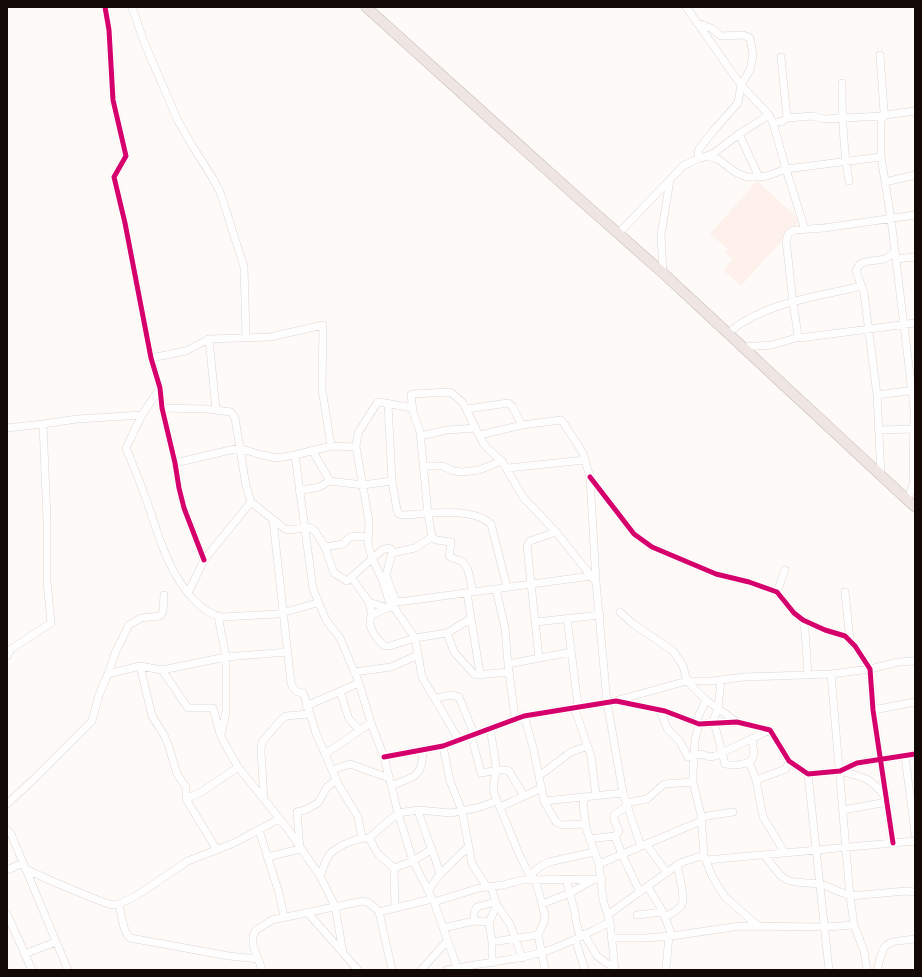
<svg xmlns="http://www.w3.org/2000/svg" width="922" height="977" font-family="Manrope,sans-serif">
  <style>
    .built { fill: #fef0ea }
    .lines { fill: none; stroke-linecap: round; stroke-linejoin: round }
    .minor-casing { stroke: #ddd6d3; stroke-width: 8 }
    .highway-casing { stroke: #c0b5b0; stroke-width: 11 }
    .minor { stroke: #fffefe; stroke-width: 7 }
    .highway { stroke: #efe6e3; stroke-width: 10 }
    .cycleway-casing { stroke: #fff; stroke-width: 8 }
    .cycleway { stroke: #d6006c; stroke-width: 5 }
  </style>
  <rect width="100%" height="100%" fill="#fdfaf8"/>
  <path class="built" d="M 757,181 L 800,220 L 741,286 L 723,270 L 733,259 L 725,252 L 728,249 L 710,234 Z"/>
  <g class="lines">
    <g class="minor-casing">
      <path id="minor" d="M 105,7 L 109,30 L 113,100 L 126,156 L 114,177 L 125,223 L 151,358 L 160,388 L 162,408 L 175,463 L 179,488 L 184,508 L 204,560
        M 132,7 L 144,42 L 178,121 L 193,147 L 212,177 L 220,192 L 225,207 L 244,267 L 246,337
        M 686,7 L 741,85 L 769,115 L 773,123 L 786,169 L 805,230
        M 697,23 L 711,28 L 721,36 L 743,35 L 750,38 L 753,55 L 750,70 L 741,85 L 738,103 L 714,130 L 699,149 L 698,152 L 699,158
        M 842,83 C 842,116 843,148 849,181
        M 787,118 L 813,116 L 824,119 L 883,116 L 884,112 L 880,55
        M 773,123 L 783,121 L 787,118 L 781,57
        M 739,134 L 759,177 L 767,176 L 786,169 L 881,157
        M 707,156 L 718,159 L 735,172 L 747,177 L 759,177
        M 885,182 L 915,175
        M 915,215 L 824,228 L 795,230 L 789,233 L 786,240 L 793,302 L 798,336 L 800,338 L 915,323
        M 618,234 L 683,166 L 699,158 L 704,157 L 714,153 L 739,134 L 769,115
        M 896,259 L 915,257
        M 663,273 L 661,235 L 670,180
        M 728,333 C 765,302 816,297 862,286
        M 209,339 L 216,410
        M 743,347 L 772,345 L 799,337
        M 151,358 L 186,351 L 209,339 L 270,337 L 323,325 L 322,389 L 331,446
        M 160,388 L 142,415 L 126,448 C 133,465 140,482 146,499 C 159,536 168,574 196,602 C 204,610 211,615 222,617 L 278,614 L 317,603
        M 877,395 L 915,390
        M 388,404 L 392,481
        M 162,408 L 208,409 L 231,412 L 235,418 L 246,486 L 251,502 L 285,529 L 290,530 L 309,527 L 315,531 L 325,547 L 334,573 L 347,581 L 382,550 L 388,548 L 391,549 L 392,553 L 386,575 L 382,579
        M 467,409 L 508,403 L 512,406 L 522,425
        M 7,428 L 43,424
        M 878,430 L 915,429
        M 480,435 L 522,425 L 561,420 L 563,422 L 583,453 L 590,477 L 596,582 L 607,702 L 623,793 L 641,846
        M 420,436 L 447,430 L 476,428
        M 312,450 L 330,481
        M 295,455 L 313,589 L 326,620 L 340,638 L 359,683 L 371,723 L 384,757 L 398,813 L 413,861 L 434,902 L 458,970
        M 175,463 L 239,448 L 258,454 L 276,458 L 295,455 L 331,446 L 356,447
        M 424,466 L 443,466 L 453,471 L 462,472 L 479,470 L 502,461
        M 507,468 L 585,460
        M 881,475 L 877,395 L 864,293 L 856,271 C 860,258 874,262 884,259 C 888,258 892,254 895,251
        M 590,477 L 634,534 L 652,547 L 716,574 L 749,582 L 777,592 L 794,613 L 803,620 L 825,630 L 845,636 L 855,646 L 870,669 L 873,710 L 893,843
        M 299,491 L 319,487 L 330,481 L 363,485 L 392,481 L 397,510 L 399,514 L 402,515 C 428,514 471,506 491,524 L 507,587
        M 908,500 L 913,484 L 914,408 L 891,219 L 881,157 L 881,120 L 885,115 L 915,111
        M 273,520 L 291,683 C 293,690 296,692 303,693 L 304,695 L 316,733 L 338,784 L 358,817 L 362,838
        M 325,547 L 343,544 L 349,538 L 353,536 L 368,537
        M 392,553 L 415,548 L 432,537
        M 386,575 L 396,602
        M 351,577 L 369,602 L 372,615 C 365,626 377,639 384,646 L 390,646 L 415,638 L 447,633 L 470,619
        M 496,589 L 505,628 L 508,664 L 515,719
        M 473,592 C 470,582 470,567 461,561 C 457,559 453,559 449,556 L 451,542 L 436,540 L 432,537 L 428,514 L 420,432 L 413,412 L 411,395 L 412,394 L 449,392 L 452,393 L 463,403 L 483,443 L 488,449 L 502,461 L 523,497 L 556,532 L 596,582
        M 777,592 L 785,570
        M 845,592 L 850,641
        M 188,593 L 204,560 L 251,502
        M 467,593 L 480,674
        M 369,602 L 387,608
        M 391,603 L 415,638 L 422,677 L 459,740
        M 391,607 L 382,579 L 372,558 L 368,544 L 369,521 L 356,447 L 358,433 L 377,403 L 379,402 L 413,408
        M 620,612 L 632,623 L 673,651 L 683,666 L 687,681 L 706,700 L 737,722
        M 372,615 L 387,608 L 391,607 L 391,603 L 591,576
        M 218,616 L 226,657 L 226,712 L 221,735
        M 567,618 L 578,706
        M 803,620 L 805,631 L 808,674
        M 536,622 L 600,615
        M 447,633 L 454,652 L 473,673 L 476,675 L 509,672
        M 7,656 L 11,649 L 51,623 L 47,581 L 47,519 L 43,424 L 77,419 L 142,415
        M 539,658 L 527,546 L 530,541 L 556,532
        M 508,664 L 571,652
        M 140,666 L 152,716 L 164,735 L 169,747 L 177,774 L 186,787 L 186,799 L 217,850
        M 162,670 L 188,708 L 213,708 L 221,737 L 238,767 L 287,828 L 320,876
        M 354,672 L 391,667 L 418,655
        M 108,674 L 116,651 L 129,625 L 141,618 L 160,616 L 163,612 L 164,595
        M 831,674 L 850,896 L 854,925 L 864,951 L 867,970
        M 340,691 L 349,719 L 360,730
        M 436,698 L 451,695 L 459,697 L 474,734
        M 618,700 L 687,681 L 712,681 L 744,677 L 831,674 L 870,669 L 898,662 L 915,661
        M 306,706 L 359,683
        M 574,707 L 591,756 L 596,796
        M 660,710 L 667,728 L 680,742 L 688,757 L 701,754 L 710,757 L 715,756 L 770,730
        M 873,710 L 915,702
        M 524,716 L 533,747 L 544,801 L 556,822 L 562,825 L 585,824
        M 714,722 L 725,764 C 732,766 746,765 752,760 L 754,753 L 752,739
        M 695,723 L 706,700
        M 712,723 L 718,709 L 721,680
        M 699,724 L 695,740 L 693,773 L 693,782 L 701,815 L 704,855 L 712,876 L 719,888 L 725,897 L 757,925
        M 490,728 C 492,741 495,755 496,768 C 496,777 492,785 494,793 L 519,854 L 532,880
        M 471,735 L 481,773 C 490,772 500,768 509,771 L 524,796
        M 443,746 L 450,781 L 462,811 L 472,864 L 487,887
        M 325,754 L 371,723
        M 905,756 L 915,834
        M 384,757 L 443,746 L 524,716 L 616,701 L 665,711 L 699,724 L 737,722 L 770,730 L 789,761 L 808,774 L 840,771 L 857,763 L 915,754
        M 749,762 L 756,780 L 763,817 L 785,853
        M 332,770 L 350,764 L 389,778
        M 840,771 C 861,776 872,778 885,797
        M 808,774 L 829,970
        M 539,776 L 571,752 L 588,746
        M 756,780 L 786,769 L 789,761
        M 391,786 L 413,777 C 423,770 422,761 423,750
        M 585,797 L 583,804 L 586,828 L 599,864 L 603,900 L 610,922 L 615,970
        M 186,799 L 203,791 L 238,767
        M 264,799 L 261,751 L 262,742 L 280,721 L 286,716 L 309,714
        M 544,801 L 623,793
        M 626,803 L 647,799 L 664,784 L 693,782
        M 7,804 L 37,776 L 92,721 L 99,695 L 108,674 L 140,666 L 162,670 L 226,657 L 287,652
        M 500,807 L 542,788
        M 418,810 C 424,832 434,852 440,874
        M 843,810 L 887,802
        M 701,817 L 733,812
        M 7,830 L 11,834 L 68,970
        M 259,830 L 279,893 L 284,917
        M 615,836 L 622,855 L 640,892
        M 369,838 L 378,854 L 394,868 L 395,908
        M 589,839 L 615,836 L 619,831 L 614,820 L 614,815 L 627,806
        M 646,844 L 667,873
        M 764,855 L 780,875 L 787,880 L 794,882 L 821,884 L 850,896 L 906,891 L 915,892
        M 267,857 L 300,849 L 297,812 L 305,810 L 318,803 L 327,787 L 336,780
        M 706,860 L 915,841
        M 599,864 L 701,821
        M 394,868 L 413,861 L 432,849
        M 25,869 L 54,882 L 95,899 L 112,905 L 119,904 L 136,896 L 188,861 L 234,843 L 279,819
        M 7,870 L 23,863
        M 530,875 L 541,866 L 549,862 L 594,852
        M 535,879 L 542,904 L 545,917 L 544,922 L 538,935 L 545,970
        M 566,879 L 575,913 L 576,921 L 580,937
        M 491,887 L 497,905 L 510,924 L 522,958
        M 648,887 L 663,912 L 672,936
        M 428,891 L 440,874 L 468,847
        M 434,902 L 479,888 L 503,885 L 522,880 L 602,879
        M 119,904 C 121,912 123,933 130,938 L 229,956 L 258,959
        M 542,904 L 570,893 L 591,881
        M 307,912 L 358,970
        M 379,912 L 432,899
        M 7,914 L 32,970
        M 609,914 L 680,863 L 704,855
        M 637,915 L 663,912
        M 665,917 C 670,914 678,911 681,906 C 686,900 679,874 677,865
        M 474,921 L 474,912 L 477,907 L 495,902
        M 443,928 L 474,921 L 489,922
        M 584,934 L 597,956 L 615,969
        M 611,938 L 645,938 L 672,936 L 740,926 L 825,927 L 854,925
        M 575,939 L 585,970
        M 492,942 L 538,935
        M 343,953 L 335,906 L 320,876 C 323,869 325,859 331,853 C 340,845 358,837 369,838 L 398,813 L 418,810 L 451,813 L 480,807 L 497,801
        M 24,954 L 56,942
        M 492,963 L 492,942 L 489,922 L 497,905
        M 262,970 L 253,945 L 253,936 L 256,930 L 272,920 L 363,901 C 370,902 374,907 379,912 L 392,970
        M 421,970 L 447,941
        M 447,970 C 478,963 510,961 540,953 C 565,946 587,933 610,922
        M 665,970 L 666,968 L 669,936
        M 877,970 C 885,939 884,943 915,939"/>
    </g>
    <g class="highway-casing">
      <path id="highway" d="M 366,7 L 578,198 L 663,273 L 915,507"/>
    </g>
    <use href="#minor" class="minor"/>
    <use href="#highway" class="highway"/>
    <g class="cycleway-casing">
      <path id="cycleway" d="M 105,7 L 109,30 L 113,100 L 126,156 L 114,177 L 125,223 L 151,358 L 160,388 L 162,408 L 175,463 L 179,488 L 184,508 L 204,560
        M 590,477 L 634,534 L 652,547 L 716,574 L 749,582 L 777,592 L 794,613 L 803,620 L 825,630 L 845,636 L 855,646 L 870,669 L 873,710 L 893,843
        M 384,757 L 443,746 L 524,716 L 616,701 L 665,711 L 699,724 L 737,722 L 770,730 L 789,761 L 808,774 L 840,771 L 857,763 L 915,754"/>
    </g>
    <use href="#cycleway" class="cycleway"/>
  </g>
  <rect width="922" height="977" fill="none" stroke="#130a07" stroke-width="16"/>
</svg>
